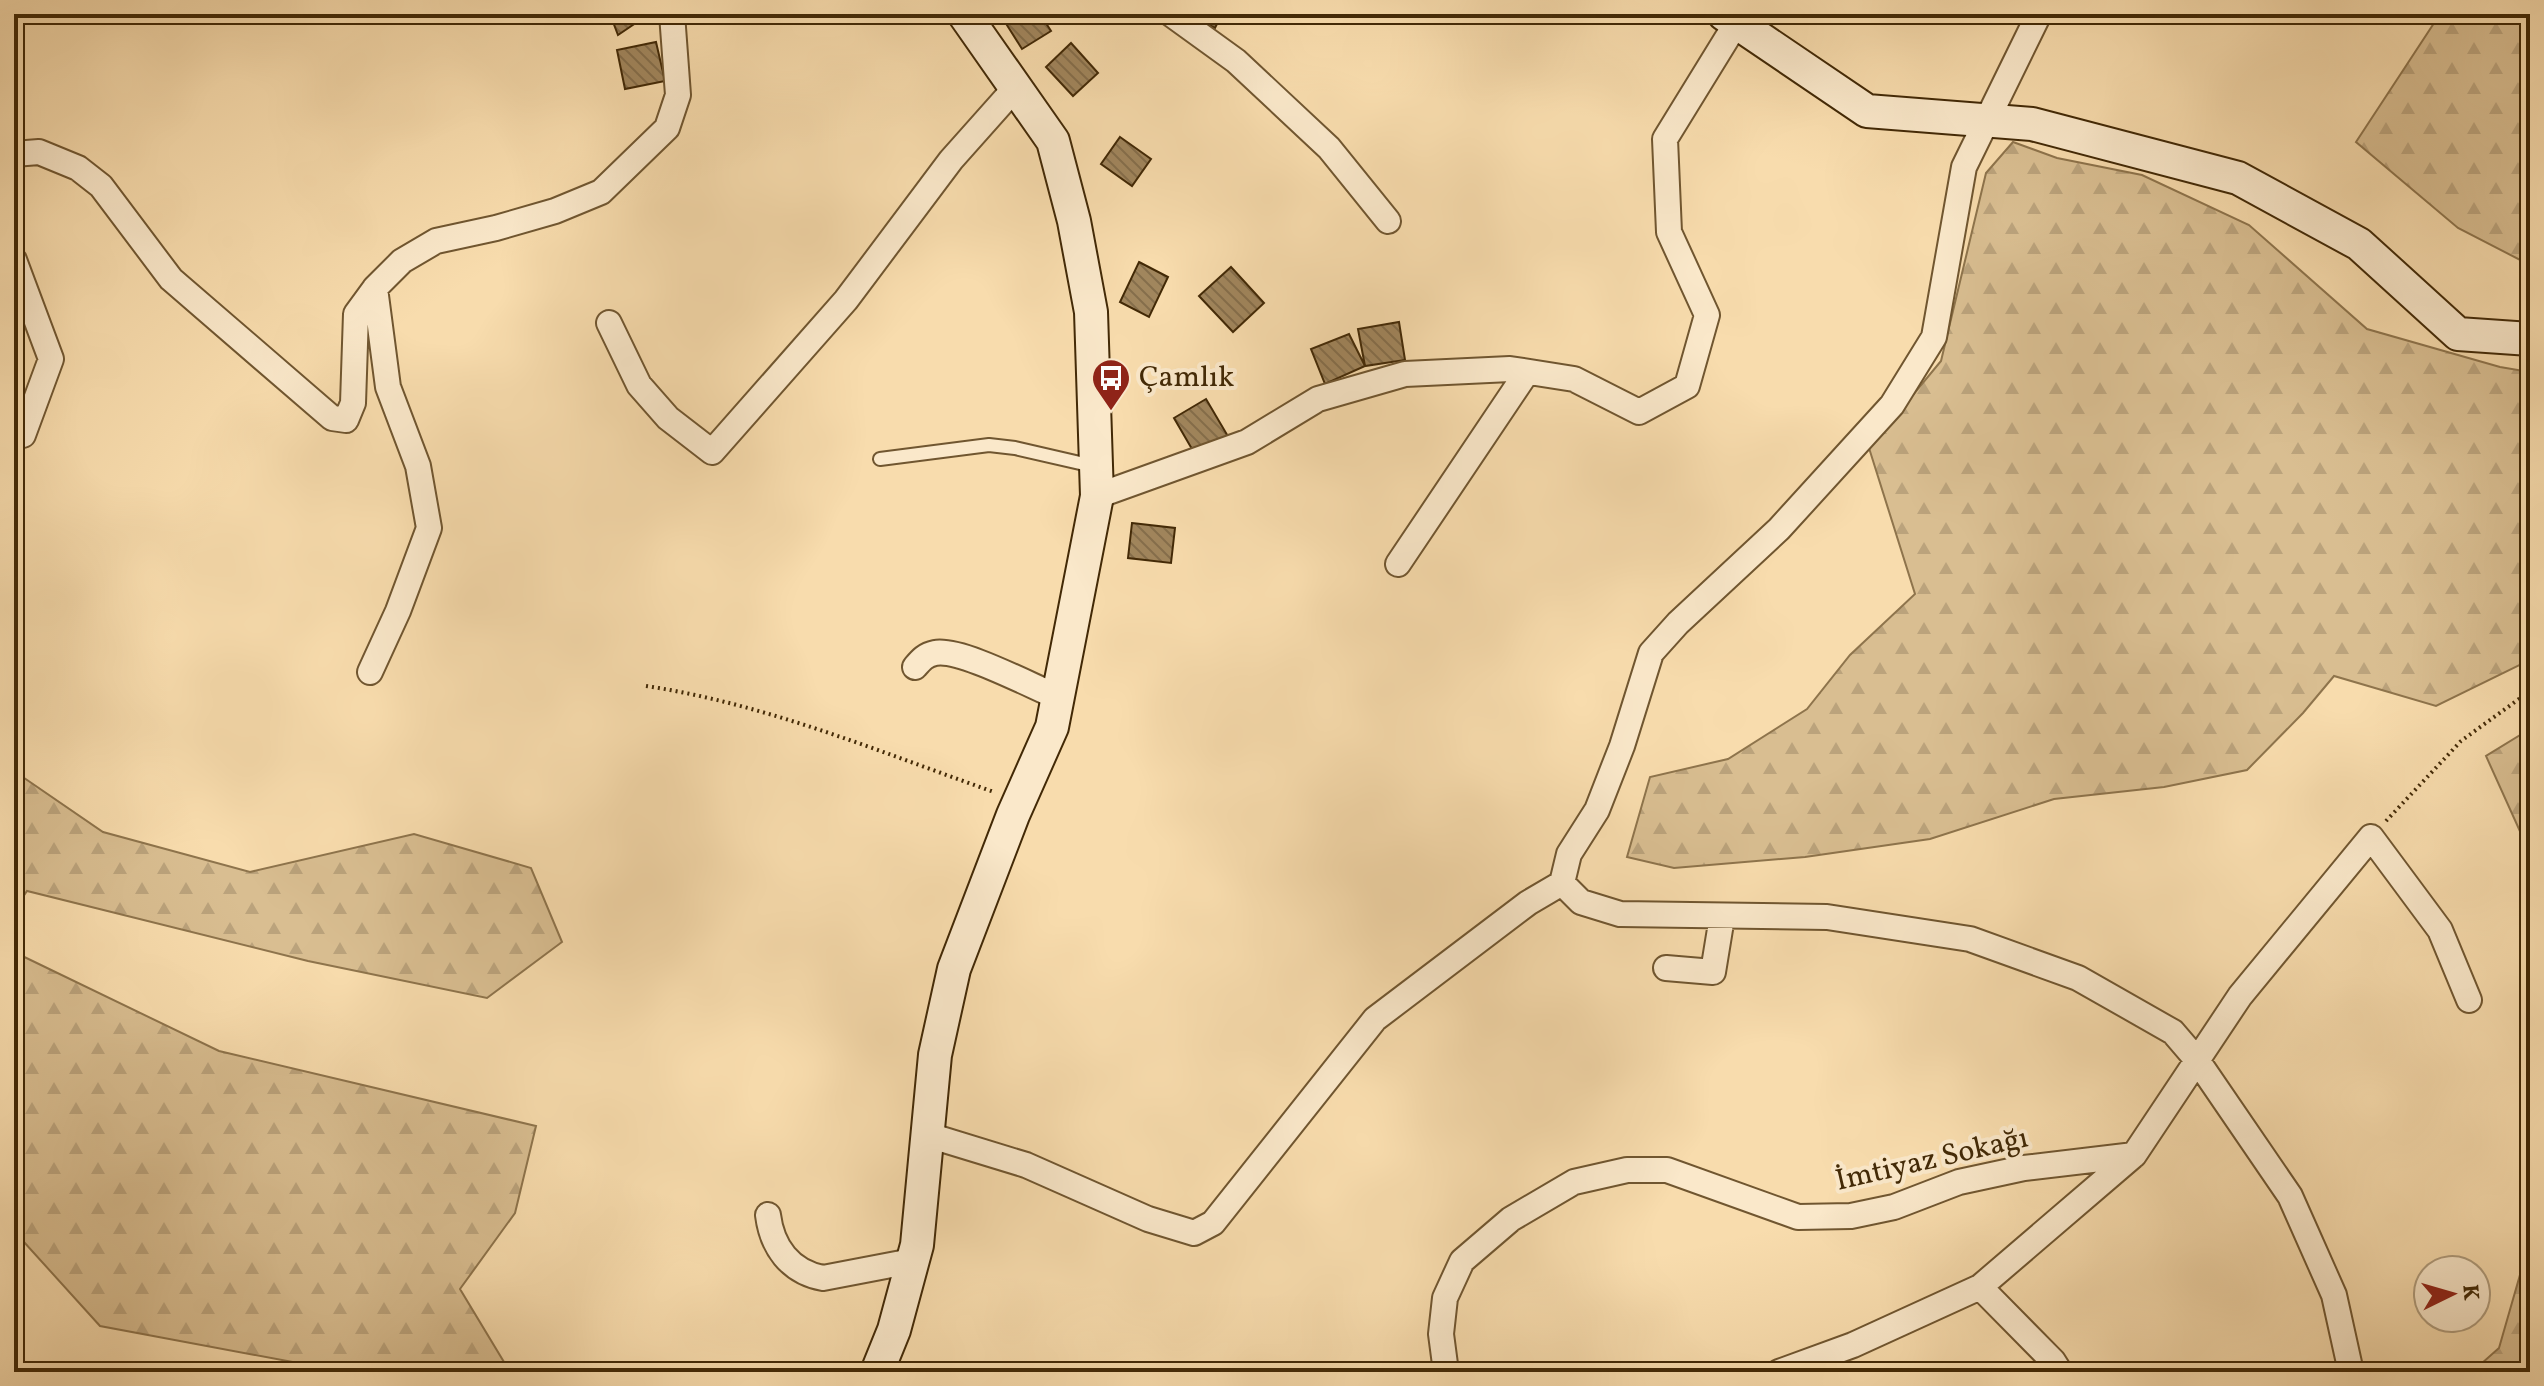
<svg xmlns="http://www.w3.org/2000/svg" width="2544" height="1386" font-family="Vollkorn,serif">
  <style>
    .forest { fill: url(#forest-firs); stroke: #8e744c; stroke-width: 2 }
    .building { fill: url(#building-back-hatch); stroke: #422906; stroke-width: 2 }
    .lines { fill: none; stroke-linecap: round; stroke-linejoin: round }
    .lane-casing { stroke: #705630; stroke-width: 16 }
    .street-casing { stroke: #705630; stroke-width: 28 }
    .secondary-casing { stroke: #422906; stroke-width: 36 }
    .path { stroke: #422906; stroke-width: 4; stroke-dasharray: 2 4; stroke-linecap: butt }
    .lane { stroke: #fae8ca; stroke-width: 12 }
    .street { stroke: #fae8ca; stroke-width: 24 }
    .secondary { stroke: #fae8ca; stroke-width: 32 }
    .labels { text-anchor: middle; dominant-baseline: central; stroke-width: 8; stroke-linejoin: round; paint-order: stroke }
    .poi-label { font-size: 30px; fill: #422906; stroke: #fae8ca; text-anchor: start }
    .street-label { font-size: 30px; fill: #422906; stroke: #fae8ca }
  </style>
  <defs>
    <pattern id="forest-firs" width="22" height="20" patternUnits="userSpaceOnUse" patternTransform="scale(2)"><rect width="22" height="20" fill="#d9be91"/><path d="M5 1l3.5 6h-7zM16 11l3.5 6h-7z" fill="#bba37c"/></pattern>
    <pattern id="building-back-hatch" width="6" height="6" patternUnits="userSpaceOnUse" patternTransform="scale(2)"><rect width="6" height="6" fill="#a1865d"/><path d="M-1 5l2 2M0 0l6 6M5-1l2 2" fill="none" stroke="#856e4b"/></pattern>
  </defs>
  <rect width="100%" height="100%" fill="#f8dcad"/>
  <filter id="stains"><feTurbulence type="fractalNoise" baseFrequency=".0025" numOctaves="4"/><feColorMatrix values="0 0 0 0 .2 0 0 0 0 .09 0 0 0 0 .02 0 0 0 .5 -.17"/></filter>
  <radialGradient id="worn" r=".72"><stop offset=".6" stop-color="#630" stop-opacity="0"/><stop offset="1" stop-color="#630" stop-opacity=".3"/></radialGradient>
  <path class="forest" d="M 2440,14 L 2530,14 L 2530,265 L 2458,228 L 2356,142 Z
    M 2013,142 L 2057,158 L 2142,175 L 2249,225 L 2367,329 L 2500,367 L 2530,372 L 2530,660 L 2436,706 L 2334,676 L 2303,713 L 2247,770 L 2164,787 L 2054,799 L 1930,839 L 1805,857 L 1674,868 L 1627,857 L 1650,777 L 1728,759 L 1807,709 L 1850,655 L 1915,594 L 1869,448 L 1941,361 L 1986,173 Z
    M 2530,729 L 2530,847 L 2523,838 L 2486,756 Z
    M 14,771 L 103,832 L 250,872 L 414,834 L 531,868 L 562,942 L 487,998 L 308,961 L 27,891 L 14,910 Z
    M 14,952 L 219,1051 L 536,1126 L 515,1213 L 460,1289 L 510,1372 L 346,1372 L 100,1326 L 14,1231 Z
    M 2530,1240 L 2530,1372 L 2472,1372 L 2499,1348 Z"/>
  <path class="building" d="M 610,14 L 649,14 L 618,35 Z
    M 1000,14 L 1040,14 L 1051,31 L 1022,49 Z
    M 1186,14 L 1222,14 L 1215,28 Z
    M 656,42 L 665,81 L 625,89 L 617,50 Z
    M 1071,43 L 1098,73 L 1073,96 L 1046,67 Z
    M 1120,137 L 1151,159 L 1132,186 L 1101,164 Z
    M 1139,262 L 1168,277 L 1149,317 L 1120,302 Z
    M 1231,267 L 1264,303 L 1233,332 L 1199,296 Z
    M 1399,322 L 1405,360 L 1365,366 L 1358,329 Z
    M 1349,334 L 1365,366 L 1325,384 L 1311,349 Z
    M 1206,399 L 1229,438 L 1196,456 L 1174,418 Z
    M 1132,523 L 1175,528 L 1171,563 L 1128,558 Z"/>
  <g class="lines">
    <g class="lane-casing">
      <path id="lane" d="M 880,459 L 989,445 L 1015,448 L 1093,466"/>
    </g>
    <g class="street-casing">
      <path id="street" d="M 1171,14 L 1236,61 L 1329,148 L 1388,221
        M 14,154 L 39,152 L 78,168 L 101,186 L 171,279 L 332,418 L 346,420 L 353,403 L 356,314 L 375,288
        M 14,260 L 51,359 L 23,435 L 14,432
        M 609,323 L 639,385 L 668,418 L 712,452 L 846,300 L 951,160 L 1016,87
        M 1097,496 L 1247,442 L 1318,399 L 1405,374 L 1510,369 L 1574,379 L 1639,412 L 1687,386 L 1707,315 L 1669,232 L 1665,139 L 1737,22
        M 1398,564 L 1527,372
        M 915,667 C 921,660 925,655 935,653 C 960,648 1031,686 1058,697
        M 370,672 L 398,611 L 429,528 L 418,466 L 388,387 L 375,288 L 402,261 L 436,241 L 496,228 L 555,211 L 601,192 L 667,128 L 678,95 L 672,14
        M 1562,883 L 1581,902 L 1620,914 L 1827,917 L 1970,939 L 2078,978 L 2173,1032 L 2197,1060 L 2290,1196 L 2334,1295 L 2351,1372
        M 1666,968 L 1713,972 L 1722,917
        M 928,1135 L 1026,1165 L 1148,1219 L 1194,1233 L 1213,1223 L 1375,1019 L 1528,903 L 1562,883 L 1569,854 L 1597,810 L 1622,746 L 1651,653 L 1678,623 L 1779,529 L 1892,405 L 1934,337 L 1964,167 L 2039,14
        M 768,1215 C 772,1247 790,1272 823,1278 L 912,1261
        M 1980,1287 L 2053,1361 L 2060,1372
        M 1446,1372 L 1441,1334 L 1445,1298 L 1462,1261 L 1511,1219 L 1574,1182 L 1627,1170 L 1667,1170 L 1798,1217 L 1851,1216 L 1894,1207 L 1959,1182 L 2024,1168 L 2134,1155
        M 1779,1372 L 1853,1345 L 1980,1287 L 2134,1155 L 2240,996 L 2371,837 L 2440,930 L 2469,1000"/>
    </g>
    <g class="secondary-casing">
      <path id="secondary" d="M 1724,14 L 1867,111 L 2032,124 L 2238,178 L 2359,244 L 2458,334 L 2530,339
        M 877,1372 L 894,1330 L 917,1245 L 935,1055 L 954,969 L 1013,815 L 1052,727 L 1097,496 L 1091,312 L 1074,221 L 1053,141 L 964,14"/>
    </g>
    <path class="path" d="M 646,686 C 766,704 880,752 994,792
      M 2386,821 L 2461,741 L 2530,691"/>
    <use href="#lane" class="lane"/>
    <use href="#street" class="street"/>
    <use href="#secondary" class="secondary"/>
  </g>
  <defs>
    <g id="bus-pin" transform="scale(2)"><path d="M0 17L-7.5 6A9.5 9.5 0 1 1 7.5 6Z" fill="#8f2418" stroke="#fae8ca"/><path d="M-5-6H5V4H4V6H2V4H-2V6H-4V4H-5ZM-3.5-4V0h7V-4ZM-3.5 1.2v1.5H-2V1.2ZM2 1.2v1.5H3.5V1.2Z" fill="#fff"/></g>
  </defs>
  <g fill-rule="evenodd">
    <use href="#bus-pin" x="1111" y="378"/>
  </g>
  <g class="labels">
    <g class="poi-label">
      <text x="1139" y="378">Çamlık</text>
    </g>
    <g class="street-label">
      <text transform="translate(1932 1160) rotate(-13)">İmtiyaz Sokağı</text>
    </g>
  </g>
  <rect width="2544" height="1386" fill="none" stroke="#f8dcad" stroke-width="48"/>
  <rect x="16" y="16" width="2512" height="1354" fill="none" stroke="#422906" stroke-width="4"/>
  <rect x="24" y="24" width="2496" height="1338" fill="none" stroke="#422906" stroke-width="2"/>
  <g transform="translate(2452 1294) rotate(85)"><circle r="38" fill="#fae8ca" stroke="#b09c7c" stroke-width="2"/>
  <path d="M0-6L14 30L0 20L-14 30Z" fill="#8f2418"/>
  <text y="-12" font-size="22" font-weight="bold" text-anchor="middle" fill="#422906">K</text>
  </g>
  <rect width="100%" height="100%" filter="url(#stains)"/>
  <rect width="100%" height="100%" fill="url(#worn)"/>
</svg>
